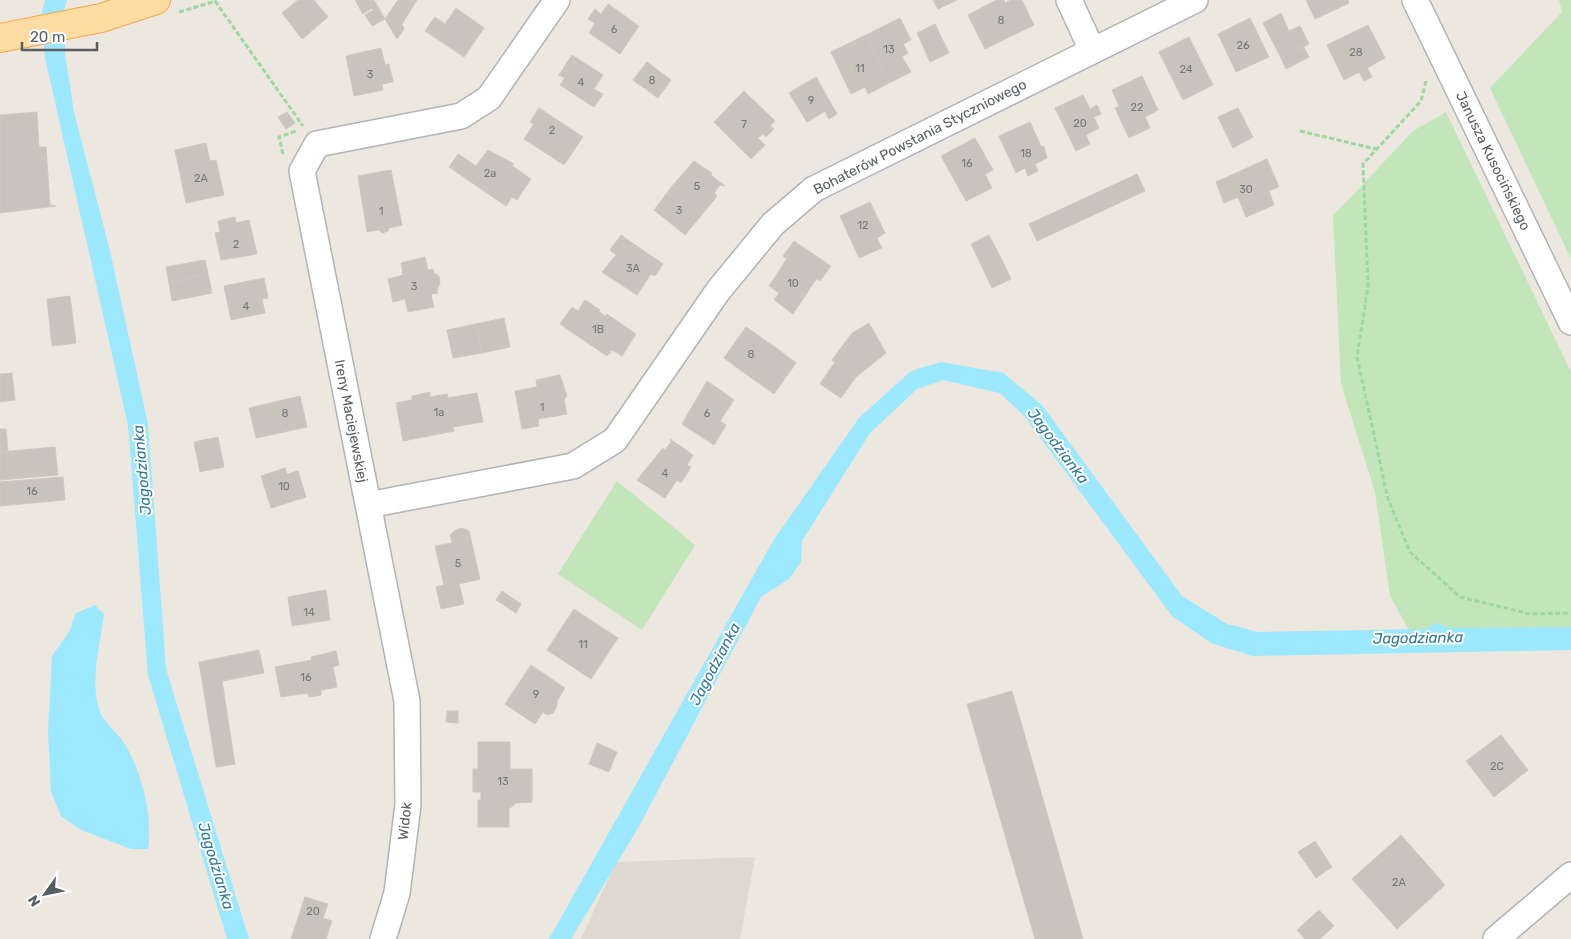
<svg xmlns="http://www.w3.org/2000/svg" width="1571" height="939" font-family="Rubik,sans-serif">
  <style>
    .education { fill: #ded8d0 }
    .green { fill: #c2e6b9 }
    .water { fill: #9ce8ff }
    .building { fill: #c9c3be; stroke: #d1c7bd }
    .lines { fill: none; stroke-linecap: round; stroke-linejoin: round }
    .minor-casing { stroke: #b0b4b8; stroke-width: 28 }
    .major-casing { stroke: #f8a44d; stroke-width: 30 }
    .path { stroke: #9cd89f; stroke-width: 3; stroke-dasharray: 5 2.5; stroke-linecap: butt }
    .minor { stroke: #fff; stroke-width: 25 }
    .major { stroke: #ffdca1; stroke-width: 28 }
    .labels { text-anchor: middle; dominant-baseline: central; stroke-width: 4; stroke-linejoin: round; paint-order: stroke }
    .number-label { font-size: 11px; fill: #747778 }
    .street-label { font-size: 14px; fill: #585e61; stroke: #fff }
    .water-label { font-size: 15px; font-style: italic; fill: #30799a; stroke: #fff }
  </style>
  <rect width="100%" height="100%" fill="#ece7df"/>
  <path class="education" d="M 755,857 L 740,939 L 581,939 L 616,862 Z"/>
  <path class="green" d="M 1559,0 L 1571,0 L 1571,259 L 1490,88 L 1562,12 Z
    M 1446,112 L 1571,372 L 1571,627 L 1449,628 L 1437,623 L 1427,629 L 1409,630 L 1390,596 L 1375,492 L 1341,384 L 1333,216 L 1413,131 Z
    M 617,481 L 695,545 L 642,630 L 558,574 Z"/>
  <path class="water" d="M 45,0 L 67,0 L 64,10 L 65,54 L 74,112 L 110,251 L 148,424 L 166,669 L 249,939 L 227,939 L 148,675 L 128,425 L 45,58 L 41,16 Z
    M 941,362 L 1003,373 L 1042,405 L 1182,596 L 1227,624 L 1258,632 L 1426,629 L 1437,623 L 1449,628 L 1571,627 L 1571,650 L 1252,656 L 1211,643 L 1172,616 L 1025,417 L 1000,393 L 943,380 L 917,389 L 870,433 L 802,541 L 801,562 L 789,579 L 761,597 L 638,828 L 571,939 L 549,939 L 773,541 L 859,418 L 911,371 Z
    M 95,605 L 104,614 C 100,645 88,687 102,716 C 108,727 120,735 126,746 C 142,774 153,817 148,849 L 131,849 L 81,830 L 61,816 L 51,792 L 48,730 L 52,656 L 69,632 L 76,613 Z"/>
  <path class="building" d="M 298,0 L 314,0 L 328,17 L 302,39 L 282,13 Z
    M 355,0 L 374,0 L 385,19 L 372,26 L 365,15 L 373,10 L 372,8 L 363,14 Z
    M 398,0 L 417,0 L 402,24 L 404,29 L 397,39 L 385,19 Z
    M 933,0 L 957,0 L 938,9 Z
    M 996,0 L 1004,0 L 1005,3 L 1011,0 L 1022,0 L 1034,25 L 985,49 L 968,15 Z
    M 1306,0 L 1348,0 L 1349,3 L 1315,19 Z
    M 608,4 L 639,26 L 620,54 L 589,33 L 595,23 L 588,19 L 595,9 L 601,14 Z
    M 456,8 L 484,28 L 464,57 L 425,31 L 435,17 L 445,24 Z
    M 1281,13 L 1289,31 L 1300,26 L 1309,44 L 1281,58 L 1263,23 Z
    M 900,18 L 911,40 L 903,44 L 908,53 L 902,57 L 911,72 L 889,83 L 866,35 Z
    M 1250,18 L 1269,57 L 1236,72 L 1218,34 Z
    M 935,24 L 949,53 L 930,62 L 917,33 Z
    M 1368,25 L 1385,58 L 1367,68 L 1372,77 L 1364,81 L 1359,72 L 1344,80 L 1327,45 Z
    M 866,35 L 889,83 L 868,94 L 865,87 L 851,94 L 831,52 Z
    M 1189,37 L 1213,85 L 1183,100 L 1159,52 Z
    M 1303,46 L 1309,57 L 1286,69 L 1281,58 Z
    M 381,48 L 385,65 L 389,64 L 393,82 L 382,84 L 383,90 L 354,96 L 346,56 Z
    M 572,55 L 603,75 L 594,89 L 603,94 L 594,107 L 560,85 L 565,78 L 559,75 Z
    M 647,62 L 671,80 L 658,98 L 633,80 Z
    M 1142,76 L 1158,110 L 1145,117 L 1150,128 L 1129,138 L 1115,108 L 1119,106 L 1112,90 Z
    M 816,77 L 837,114 L 829,119 L 825,111 L 807,122 L 789,93 Z
    M 744,91 L 775,121 L 770,126 L 774,129 L 766,137 L 763,134 L 758,138 L 765,145 L 751,159 L 714,122 Z
    M 1083,95 L 1090,109 L 1097,105 L 1101,114 L 1094,117 L 1099,128 L 1086,135 L 1090,144 L 1076,151 L 1055,108 Z
    M 539,108 L 583,137 L 564,165 L 524,139 L 534,124 L 530,122 Z
    M 1238,108 L 1253,137 L 1233,148 L 1218,117 Z
    M 37,112 L 39,147 L 46,147 L 50,205 L 56,206 L 0,213 L 0,115 Z
    M 287,112 L 295,123 L 286,129 L 278,117 Z
    M 1030,122 L 1041,146 L 1044,147 L 1047,158 L 1035,164 L 1038,171 L 1028,176 L 1025,168 L 1016,173 L 999,136 Z
    M 975,138 L 993,170 L 985,174 L 992,188 L 966,201 L 941,156 Z
    M 206,143 L 210,161 L 216,160 L 224,195 L 186,203 L 175,150 Z
    M 488,150 L 514,164 L 512,166 L 531,179 L 517,200 L 512,197 L 506,206 L 449,167 L 458,154 L 476,166 Z
    M 1267,159 L 1279,187 L 1269,191 L 1274,205 L 1246,217 L 1238,197 L 1224,203 L 1216,182 Z
    M 694,161 L 712,173 L 711,175 L 725,186 L 720,185 L 714,193 L 717,196 L 705,211 L 673,185 Z
    M 391,170 L 402,225 L 389,228 L 388,231 L 382,233 L 379,230 L 367,232 L 358,176 Z
    M 1137,174 L 1145,191 L 1037,241 L 1029,224 Z
    M 673,185 L 705,211 L 685,235 L 654,210 Z
    M 870,202 L 885,233 L 877,238 L 882,248 L 859,258 L 840,216 Z
    M 235,217 L 236,223 L 249,220 L 257,254 L 221,260 L 215,233 L 220,232 L 218,221 Z
    M 621,235 L 663,264 L 655,276 L 651,274 L 637,295 L 602,272 L 616,255 L 610,250 Z
    M 989,235 L 1001,258 L 982,267 L 971,244 Z
    M 794,241 L 831,266 L 820,281 L 788,257 L 787,259 L 783,256 Z
    M 425,257 L 428,270 L 433,269 L 434,273 L 439,276 L 440,284 L 437,289 L 438,293 L 431,294 L 434,307 L 408,312 L 405,299 L 393,302 L 388,279 L 403,275 L 401,263 Z
    M 788,257 L 817,278 L 793,314 L 774,300 L 779,293 L 769,286 Z
    M 1001,258 L 1011,279 L 992,288 L 982,267 Z
    M 205,260 L 208,274 L 169,283 L 166,267 Z
    M 208,274 L 212,293 L 172,301 L 169,283 Z
    M 264,278 L 268,298 L 262,299 L 265,313 L 231,320 L 224,286 Z
    M 70,296 L 76,343 L 52,346 L 47,299 Z
    M 585,300 L 600,310 L 599,312 L 605,316 L 607,314 L 636,334 L 622,356 L 612,350 L 607,356 L 560,324 L 572,307 L 578,311 Z
    M 504,318 L 510,347 L 482,353 L 476,324 Z
    M 869,323 L 886,353 L 856,377 L 832,360 L 852,333 Z
    M 476,324 L 482,353 L 453,358 L 447,330 Z
    M 746,327 L 779,350 L 757,382 L 724,358 Z
    M 779,350 L 796,363 L 774,394 L 757,382 Z
    M 835,362 L 856,377 L 841,398 L 820,384 Z
    M 12,373 L 15,400 L 0,402 L 0,374 Z
    M 560,375 L 567,396 L 564,400 L 567,414 L 538,419 L 539,426 L 522,429 L 515,391 L 537,387 L 536,380 Z
    M 707,381 L 734,400 L 720,421 L 726,425 L 714,445 L 682,424 Z
    M 430,392 L 430,397 L 447,394 L 448,398 L 477,393 L 483,422 L 453,427 L 454,431 L 403,441 L 396,403 L 412,400 L 412,396 Z
    M 300,396 L 307,427 L 256,438 L 249,408 Z
    M 0,429 L 6,429 L 8,451 L 0,452 Z
    M 218,437 L 224,467 L 200,472 L 194,442 Z
    M 670,439 L 693,455 L 687,465 L 691,467 L 681,483 L 677,480 L 665,498 L 637,480 L 663,448 L 665,450 L 671,442 Z
    M 55,447 L 58,475 L 0,480 L 0,452 Z
    M 285,468 L 287,474 L 298,471 L 306,497 L 271,508 L 261,476 Z
    M 63,477 L 65,500 L 0,506 L 0,482 Z
    M 462,528 L 469,531 L 480,579 L 459,584 L 464,604 L 441,609 L 436,587 L 444,585 L 435,546 L 452,543 L 450,535 L 455,530 Z
    M 326,590 L 330,620 L 292,626 L 288,597 Z
    M 502,591 L 521,604 L 516,613 L 496,600 Z
    M 574,609 L 618,638 L 591,679 L 547,650 Z
    M 259,650 L 264,673 L 222,681 L 235,764 L 216,767 L 199,662 Z
    M 336,651 L 339,665 L 333,667 L 337,687 L 321,690 L 321,695 L 309,697 L 308,693 L 281,697 L 275,667 L 312,660 L 311,657 Z
    M 531,665 L 565,688 L 557,701 L 557,706 L 553,713 L 547,715 L 543,712 L 535,724 L 505,704 Z
    M 1012,691 L 1083,939 L 1035,939 L 967,704 Z
    M 447,711 L 458,711 L 458,723 L 446,722 Z
    M 1501,735 L 1528,770 L 1494,797 L 1466,761 Z
    M 478,742 L 510,742 L 510,769 L 532,769 L 532,802 L 516,803 L 509,809 L 509,827 L 478,827 L 478,800 L 481,800 L 481,792 L 473,792 L 473,769 L 478,769 Z
    M 597,743 L 617,752 L 609,772 L 589,764 Z
    M 1401,835 L 1445,885 L 1397,929 L 1352,879 Z
    M 1315,841 L 1332,867 L 1316,878 L 1298,852 Z
    M 305,897 L 328,904 L 323,918 L 332,921 L 326,939 L 291,939 Z
    M 1319,910 L 1334,926 L 1320,939 L 1305,939 L 1297,930 Z"/>
  <g class="lines">
    <g class="minor-casing">
      <path id="minor" d="M 1069,0 L 1092,50
        M 1415,0 L 1571,322
        M 368,505 L 573,466 L 615,440 L 718,291 L 773,224 L 814,189 L 1195,0
        M 383,939 L 397,893 L 408,805 L 407,701 L 302,171 L 317,144 L 461,116 L 489,98 L 557,0
        M 1496,939 L 1571,875"/>
    </g>
    <g class="major-casing">
      <path id="major" d="M 0,38 L 101,18 L 156,0"/>
    </g>
    <path class="path" d="M 215,1 L 303,126
      M 179,12 L 216,1
      M 1426,81 L 1421,101 L 1363,164 L 1368,286 L 1357,357 L 1388,499 L 1410,552 L 1460,597 L 1530,614 L 1571,613
      M 1300,131 L 1376,149
      M 283,154 L 279,137 L 296,131"/>
    <use href="#minor" class="minor"/>
    <use href="#major" class="major"/>
  </g>
  <g class="labels">
    <g class="number-label">
      <text x="1001" y="20">8</text>
      <text x="614" y="29">6</text>
      <text x="1243" y="45">26</text>
      <text x="889" y="49">13</text>
      <text x="1356" y="52">28</text>
      <text x="860" y="68">11</text>
      <text x="1186" y="69">24</text>
      <text x="370" y="74">3</text>
      <text x="652" y="80">8</text>
      <text x="581" y="82">4</text>
      <text x="811" y="100">9</text>
      <text x="1137" y="107">22</text>
      <text x="1080" y="123">20</text>
      <text x="744" y="124">7</text>
      <text x="552" y="130">2</text>
      <text x="1026" y="153">18</text>
      <text x="967" y="163">16</text>
      <text x="490" y="173">2a</text>
      <text x="201" y="178">2A</text>
      <text x="697" y="186">5</text>
      <text x="1246" y="189">30</text>
      <text x="679" y="210">3</text>
      <text x="381" y="211">1</text>
      <text x="863" y="225">12</text>
      <text x="236" y="244">2</text>
      <text x="633" y="268">3A</text>
      <text x="793" y="283">10</text>
      <text x="414" y="286">3</text>
      <text x="246" y="306">4</text>
      <text x="598" y="329">1B</text>
      <text x="751" y="354">8</text>
      <text x="542" y="407">1</text>
      <text x="439" y="412">1a</text>
      <text x="285" y="413">8</text>
      <text x="707" y="413">6</text>
      <text x="665" y="473">4</text>
      <text x="284" y="486">10</text>
      <text x="32" y="491">16</text>
      <text x="458" y="563">5</text>
      <text x="309" y="612">14</text>
      <text x="583" y="644">11</text>
      <text x="306" y="677">16</text>
      <text x="536" y="694">9</text>
      <text x="1497" y="766">2C</text>
      <text x="503" y="781">13</text>
      <text x="1399" y="882">2A</text>
      <text x="313" y="911">20</text>
    </g>
    <g class="street-label">
      <text transform="translate(920 137) rotate(-27)">Bohaterów Powstania Styczniowego</text>
      <text transform="translate(1493 161) rotate(64)">Janusza Kusocińskiego</text>
      <text transform="translate(351 421) rotate(79)">Ireny Maciejewskiej</text>
      <text transform="translate(405 821) rotate(-84)">Widok</text>
    </g>
    <g class="water-label">
      <text transform="translate(1058 446) rotate(53)">Jagodzianka</text>
      <text transform="translate(142 470) rotate(-95)">Jagodzianka</text>
      <text transform="translate(1418 638) rotate(-1)">Jagodzianka</text>
      <text transform="translate(715 664) rotate(-62)">Jagodzianka</text>
      <text transform="translate(216 866) rotate(73)">Jagodzianka</text>
    </g>
  </g>
  <g transform="translate(45 894) rotate(237)" stroke="#ffffff" stroke-width="4" paint-order="stroke">
  <path d="M0-4L9 19L0 12L-9 19Z" fill="#585e61"/>
  <text y="-8" font-size="14" font-weight="bold" text-anchor="middle" fill="#585e61">N</text>
  </g>
  <path d="M22 42v8h75v-8" fill="none" stroke="#585e61" stroke-width="2.5"/>
  <text x="30" y="42" font-size="15" fill="#585e61" stroke="#ffffff" stroke-width="4" paint-order="stroke">20 m</text>
</svg>
